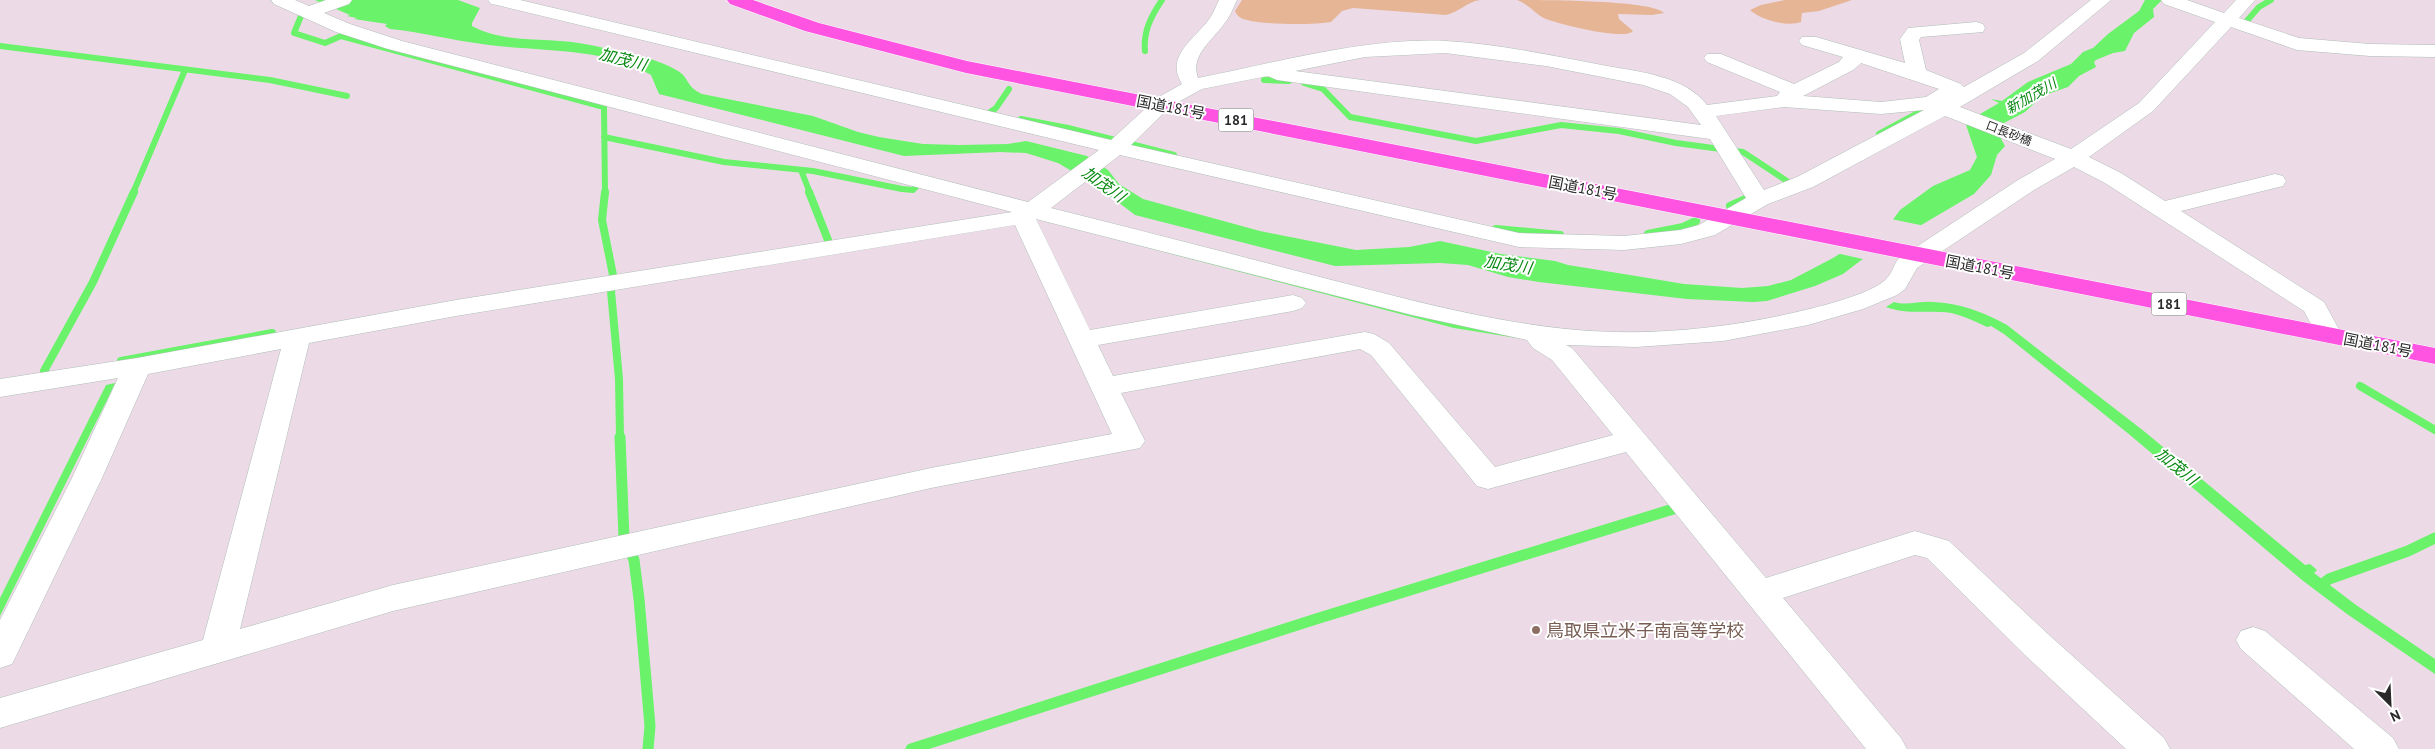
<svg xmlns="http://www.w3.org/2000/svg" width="2435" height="749" font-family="'PT Sans','Noto Sans JP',sans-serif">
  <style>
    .green { fill: #e5b595 }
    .water { fill: #69f26a }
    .pier { fill: #ecdbe7 }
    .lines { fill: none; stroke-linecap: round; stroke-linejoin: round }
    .stream-far2 { stroke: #69f26a; stroke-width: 6 }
    .stream-far1 { stroke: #69f26a; stroke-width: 8 }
    .stream { stroke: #69f26a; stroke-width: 11 }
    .minor-casing { stroke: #afbeb7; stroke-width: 1 }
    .highway-casing { stroke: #fff; stroke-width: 1 }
    .minor { fill: #fff; fill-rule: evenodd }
    .highway { fill: #ff53e1; fill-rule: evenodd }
    .education-dot { fill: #8d6e63; stroke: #fff; stroke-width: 2 }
    .labels { text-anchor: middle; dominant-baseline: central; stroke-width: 4; stroke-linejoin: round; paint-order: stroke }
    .far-street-label { font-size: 12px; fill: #292929; stroke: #fff }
    .far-water-label { font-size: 14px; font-style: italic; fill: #0a8914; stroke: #fff }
    .shield { fill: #fff; stroke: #696969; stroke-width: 1 }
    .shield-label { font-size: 14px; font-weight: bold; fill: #292929 }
    .street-label { font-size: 15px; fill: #292929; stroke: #fff }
    .water-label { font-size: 16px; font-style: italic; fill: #0a8914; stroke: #fff }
    .near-education-label { font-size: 18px; fill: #785e54; stroke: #fff; text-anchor: start }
  </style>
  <rect width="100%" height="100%" fill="#ecdbe7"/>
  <path class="green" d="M 1242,0 L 1480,0 C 1467,2 1459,12 1446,15 L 1353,8 L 1342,11 L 1331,22 C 1314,25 1264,25 1247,20 C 1241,19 1237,16 1235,11 Z
    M 1517,0 C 1542,0 1653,0 1664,13 L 1652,15 L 1618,14 L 1619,19 L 1633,31 C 1625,41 1559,24 1546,19 C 1535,14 1530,5 1517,0 Z
    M 1785,0 L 1852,0 L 1819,11 L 1802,13 L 1801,22 C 1787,27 1761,20 1750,10 L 1761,5 Z"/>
  <path class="water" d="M 315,0 L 458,0 L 480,8 L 472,23 L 472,26 C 507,45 552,36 590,45 C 618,51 653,56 678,71 C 689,77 685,86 702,94 L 813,116 L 858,132 L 879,137 L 923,144 L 960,145 L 1008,144 L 1026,141 L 1087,156 L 1108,170 L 1119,184 L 1143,199 L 1260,231 L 1356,250 L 1409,247 L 1440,241 L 1501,254 L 1555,261 L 1568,265 L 1636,276 L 1684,284 L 1742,288 L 1768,286 L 1791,280 L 1833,258 L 1892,221 L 1900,210 L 1933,186 L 1970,170 L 1977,157 L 1966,125 L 1968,121 L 1999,103 L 1991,99 L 2002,101 L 2028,82 L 2071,64 L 2083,52 L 2093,48 L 2108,34 L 2139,11 L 2145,0 L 2162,0 L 2153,9 L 2154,17 L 2134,33 L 2125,51 L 2113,53 L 2096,60 L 2094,62 L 2096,67 L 2079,76 L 2068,87 L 2042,96 L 2025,112 L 2000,125 L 2000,137 L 2005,146 L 1997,155 L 1991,175 L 1974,194 L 1860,261 L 1843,274 L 1815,286 L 1767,301 L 1753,302 L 1687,299 L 1539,282 L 1508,277 L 1468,265 L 1440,263 L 1335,266 L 1135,215 L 1097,186 L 1058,163 L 1026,153 L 1000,152 L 904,156 L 659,94 L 651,75 C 604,46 535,52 482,44 C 451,40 421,32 390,29 L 385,26 L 387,24 L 354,19 L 357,18 L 347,16 L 350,15 Z
    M 1046,221 L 1523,339 L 1454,328 Z
    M 1894,302 C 1906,306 1920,301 1933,302 C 1960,303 1983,312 2007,325 L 2145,432 L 2305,565 L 2310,564 L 2317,570 L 2314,573 L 2356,605 L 2435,659 L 2435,674 L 2347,614 L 2302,580 L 2130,435 L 2004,334 L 1991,326 L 1987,327 C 1972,320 1957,312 1940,312 C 1921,311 1905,314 1886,307 Z
    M 115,383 L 109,396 L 0,616 L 0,598 L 106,385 Z"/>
  <path class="pier" d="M 1891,219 L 1925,226 L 1867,260 L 1836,253 Z"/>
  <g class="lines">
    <path class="stream-far2" d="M 301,16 L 294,33 L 325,43 L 341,36 L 604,107 L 605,193
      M 2250,27 L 2244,24 L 2259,7 L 2271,0
      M 0,46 L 270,80 L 347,96
      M 1145,51 C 1143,32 1151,16 1162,0
      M 1264,80 L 1289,81
      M 1304,83 L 1323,89 L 1350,117 L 1476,141 L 1561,125 L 1619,131 L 1676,143 L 1743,152 L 1787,181
      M 989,113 L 996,108 L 1009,89
      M 1021,119 L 1068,128 L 1174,155
      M 1879,134 L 1931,106
      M 604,137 L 724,162 L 813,171 L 902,189 L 913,190 L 917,186
      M 801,170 L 810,193
      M 133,193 L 185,70"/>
    <path class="stream-far1" d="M 605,192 L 602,220 L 613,275 L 611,291 L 619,379 L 620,438
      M 809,192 L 828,240
      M 1730,206 L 1750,197
      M 1496,229 L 1560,235
      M 1648,234 L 1683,227 L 1696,221
      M 121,361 L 272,333
      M 47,374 L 44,371 L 93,282 L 134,192
      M 2360,386 L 2435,430"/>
    <path class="stream" d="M 620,437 L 624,538 L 634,560 L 639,599 L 650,726 L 648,749
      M 2320,586 L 2329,579 L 2408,551 L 2435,538
      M 911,749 L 1316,619 L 1683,506"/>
    <g class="minor-casing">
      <path id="minor" d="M 271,0 L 295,0 L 309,6 L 326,0 L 352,0 L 349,4 L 324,13 L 350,24 L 402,41 L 1028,202 L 1099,150 L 497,5 L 491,4 L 488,0 L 520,0 L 1111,140 L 1157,98 L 1182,84 C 1164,56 1196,38 1210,18 C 1214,12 1216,6 1219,0 L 1237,0 C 1233,8 1230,17 1224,24 C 1212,41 1190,55 1198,78 C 1275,63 1367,37 1446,41 C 1499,44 1554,56 1607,66 C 1640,72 1685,76 1707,105 L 1777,96 L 1780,92 L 1707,62 L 1704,58 L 1707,54 L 1721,54 L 1794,84 L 1839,62 L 1843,57 L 1802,45 L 1799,41 L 1802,37 L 1816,37 L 1905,63 L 1900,39 L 1908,28 L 1976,22 L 1983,24 L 1985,28 L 1983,32 L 1921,37 L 1919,40 L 1926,70 L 1961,84 L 1964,87 L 2024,53 L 2091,0 L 2111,0 L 2038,61 L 1960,107 L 2071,149 L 2139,103 L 2215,22 L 2164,4 L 2161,0 L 2187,0 L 2224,13 L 2236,0 L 2255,0 L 2239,18 L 2299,38 L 2370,44 L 2435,45 L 2435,57 L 2370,56 L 2297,50 L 2231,27 L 2153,111 L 2089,157 L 2121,173 L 2165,201 L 2275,174 L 2283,176 L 2286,181 L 2283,186 L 2181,211 L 2324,302 L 2342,335 L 2338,341 L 2329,343 L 2320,341 L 2304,311 L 2105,183 L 2074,167 L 2034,190 L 1917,268 L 1905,289 L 1897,295 L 1863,309 L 1808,325 L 1723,341 L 1636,347 L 1566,345 L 1572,348 L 1766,578 L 1915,531 L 1949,541 L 2049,635 L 2164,738 L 2170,749 L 2126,749 L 2025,655 L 1927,558 L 1915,555 L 1783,598 L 1901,738 L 1907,749 L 1866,749 L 1626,452 L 1488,489 L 1477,486 L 1371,355 L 1360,349 L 1121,393 L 1145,441 L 1140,448 L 931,488 L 393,611 L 0,728 L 0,698 L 203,640 L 281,349 L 148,374 L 102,478 L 17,654 L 12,664 L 0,668 L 0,620 L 72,478 L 118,378 L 0,397 L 0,379 L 137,358 L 456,300 L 1012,212 L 388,49 L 336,32 L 274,4 ZM 1445,53 L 1546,66 L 1643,85 L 1670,94 L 1688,107 L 1701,125 L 1295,71 L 1365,57 ZM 1861,63 L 1939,89 L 1926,97 L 1881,102 L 1803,96 L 1853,70 ZM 1268,76 L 1277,80 L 1710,139 L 1746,198 L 1699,225 L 1680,230 L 1624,236 L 1519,233 L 1131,145 L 1171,106 L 1202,89 ZM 1784,107 L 1881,114 L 1924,110 L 1797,177 L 1764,190 L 1716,116 ZM 1945,116 L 2055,159 L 2018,180 L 1898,259 C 1894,265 1892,273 1887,278 C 1873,295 1810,309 1788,314 C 1720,329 1647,336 1577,330 C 1487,322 1399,297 1312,275 C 1225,252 1138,230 1051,208 L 1120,155 L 1519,247 L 1624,250 L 1681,244 L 1715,235 L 1768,204 L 1813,187 ZM 1036,219 L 1412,315 L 1527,340 L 1533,348 L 1552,360 L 1613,435 L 1495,467 L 1389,343 L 1374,334 L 1365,332 L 1113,376 L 1098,345 L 1293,311 L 1302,308 L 1306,303 L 1302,298 L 1293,295 L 1090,330 ZM 1015,225 L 1112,434 L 931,468 L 393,585 L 240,629 L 309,343 L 456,316 Z
        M 2253,627 L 2265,631 L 2393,738 L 2399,749 L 2354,749 L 2241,649 L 2236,640 L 2241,631 Z"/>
    </g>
    <g class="highway-casing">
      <path id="highway" d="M 727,0 L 753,0 L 819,23 L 967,61 L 2435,348 L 2435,364 L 966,73 L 805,31 L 730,4 Z"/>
    </g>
    <use href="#minor" class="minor"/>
    <use href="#highway" class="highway"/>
  </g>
  <circle class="education-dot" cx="1536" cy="630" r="5"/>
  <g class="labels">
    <g class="far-street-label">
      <text transform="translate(2009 133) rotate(21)">口長砂橋</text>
    </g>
    <g class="far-water-label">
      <text transform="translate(2031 96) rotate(-30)">新加茂川</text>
    </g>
    <g class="shield">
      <rect x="1218.5" y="108.5" width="35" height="23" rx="4"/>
      <rect x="2151.5" y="292.5" width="35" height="23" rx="4"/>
    </g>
    <g class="shield-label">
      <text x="1236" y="120">181</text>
      <text x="2169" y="304">181</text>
    </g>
    <g class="street-label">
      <text transform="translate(1171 107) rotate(11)">国道181号</text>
      <text transform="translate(1583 188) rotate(11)">国道181号</text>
      <text transform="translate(1980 267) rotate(11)">国道181号</text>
      <text transform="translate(2378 345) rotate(11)">国道181号</text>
    </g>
    <g class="water-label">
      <text transform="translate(623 59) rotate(15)">加茂川</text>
      <text transform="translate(1104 184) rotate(36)">加茂川</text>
      <text transform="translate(1508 264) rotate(9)">加茂川</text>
      <text transform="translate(2177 466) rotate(39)">加茂川</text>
    </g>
    <g class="near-education-label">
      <text x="1546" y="630">鳥取県立米子南高等学校</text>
    </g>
  </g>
  <g transform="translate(2390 704) rotate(156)" stroke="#ffffff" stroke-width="4" paint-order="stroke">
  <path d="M0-4L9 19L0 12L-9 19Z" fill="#292929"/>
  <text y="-8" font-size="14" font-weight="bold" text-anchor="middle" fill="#292929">N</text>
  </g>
</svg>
